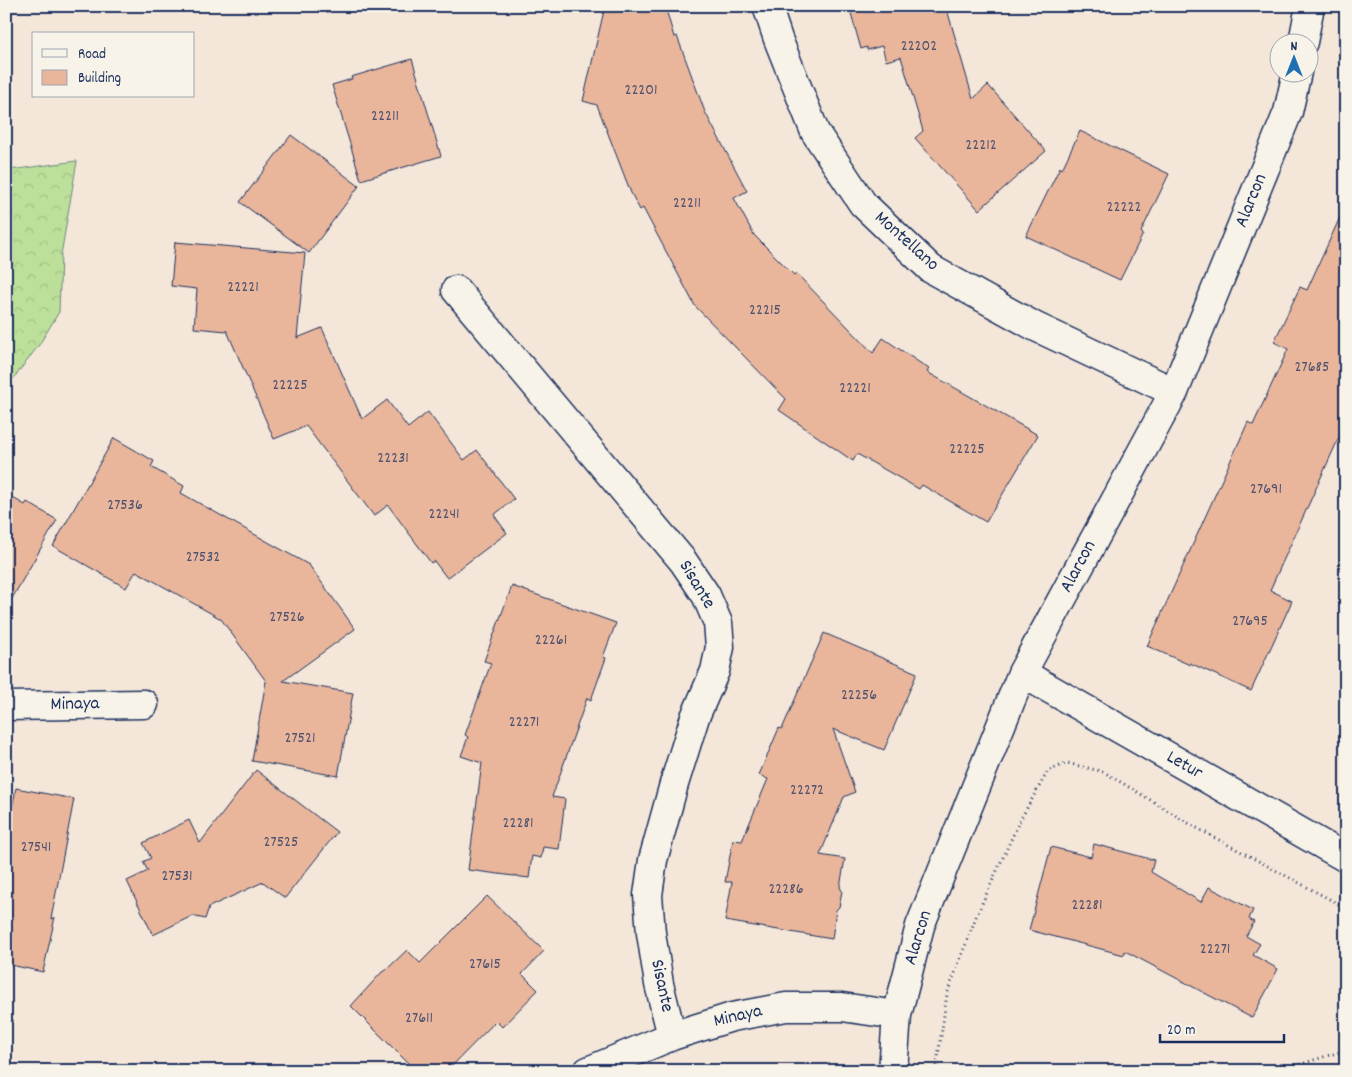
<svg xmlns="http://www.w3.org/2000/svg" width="1352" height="1077" font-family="Dekko,sans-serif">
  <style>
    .forest { fill: url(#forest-crowns); stroke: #6c887c }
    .building { fill: #e9b69c; stroke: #1b2f5e }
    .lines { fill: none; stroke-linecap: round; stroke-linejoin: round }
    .minor-casing { stroke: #1b2f5e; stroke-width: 31 }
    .path { stroke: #1b2f5e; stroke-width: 3; stroke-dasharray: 1 4; stroke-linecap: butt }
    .minor { stroke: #f7f3e8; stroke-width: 28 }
    .labels { text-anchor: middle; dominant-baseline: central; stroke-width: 5; stroke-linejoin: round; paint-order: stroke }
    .number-label { font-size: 16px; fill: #4e516e }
    .street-label { font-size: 19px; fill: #1b2f5e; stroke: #f7f3e8 }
  </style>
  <defs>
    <pattern id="forest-crowns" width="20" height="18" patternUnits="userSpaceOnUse" patternTransform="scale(1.25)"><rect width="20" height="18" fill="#bce09a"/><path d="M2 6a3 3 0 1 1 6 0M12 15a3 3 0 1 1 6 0" fill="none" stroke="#a1c087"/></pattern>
  </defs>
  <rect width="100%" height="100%" fill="#f4e7d9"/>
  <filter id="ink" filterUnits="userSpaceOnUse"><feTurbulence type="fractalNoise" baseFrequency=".02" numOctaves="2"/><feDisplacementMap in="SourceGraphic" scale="10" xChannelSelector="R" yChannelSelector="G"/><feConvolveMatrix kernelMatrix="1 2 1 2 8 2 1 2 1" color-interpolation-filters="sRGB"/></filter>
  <g filter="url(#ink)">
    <path class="forest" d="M 77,161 L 61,255 L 59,312 L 39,345 L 6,388 L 6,169 L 10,170 Z"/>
    <path class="building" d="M 605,6 L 665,6 L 674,37 L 677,36 L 705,112 L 747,191 L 734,198 L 754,235 L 794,275 L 796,273 L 873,353 L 883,338 L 929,369 L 927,372 L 1038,435 L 986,522 L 922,485 L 919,489 L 857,454 L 853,461 L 779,410 L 786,399 L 695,306 L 643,208 L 640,210 L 631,193 L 597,105 L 583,101 Z
      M 849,6 L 946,6 L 973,99 L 988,85 L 1046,151 L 979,210 L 915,138 L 923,131 L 901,57 L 886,61 L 882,46 L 867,50 L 867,47 L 861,49 Z
      M 412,59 L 441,156 L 361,180 L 332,85 L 352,79 L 351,77 Z
      M 1080,131 L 1169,174 L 1141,232 L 1143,234 L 1120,280 L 1026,236 L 1060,167 L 1062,169 Z
      M 291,135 L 359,186 L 309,253 L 240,202 Z
      M 1346,204 L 1346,422 L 1270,590 L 1292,601 L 1251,691 L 1190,663 L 1190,665 L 1147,646 L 1248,422 L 1253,425 L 1288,349 L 1274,342 L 1300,287 L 1307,290 Z
      M 175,242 L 305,253 L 297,338 L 322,328 L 362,419 L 387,400 L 408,428 L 428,412 L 464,460 L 477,450 L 514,499 L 494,515 L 507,533 L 447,578 L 434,561 L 431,563 L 388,505 L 374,516 L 306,426 L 274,439 L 227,331 L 194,328 L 197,289 L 171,286 Z
      M 114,438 L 154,461 L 151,467 L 184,486 L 181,493 L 309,565 L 343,612 L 355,629 L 283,681 L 353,693 L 338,776 L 252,761 L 266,681 L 221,619 L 136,571 L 126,588 L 53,546 Z
      M 6,494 L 25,505 L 27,502 L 57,520 L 6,609 Z
      M 512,586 L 616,623 L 603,657 L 606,658 L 591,700 L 587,698 L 552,797 L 565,799 L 559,849 L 543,847 L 541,858 L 532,856 L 529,878 L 468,870 L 482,763 L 461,756 L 468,737 L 465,735 L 491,663 L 484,661 Z
      M 824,633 L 917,673 L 884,750 L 833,729 L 855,792 L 844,797 L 820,855 L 845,859 L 840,887 L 842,891 L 839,907 L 836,910 L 832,939 L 725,921 L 732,882 L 725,882 L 733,840 L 742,841 L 768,779 L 759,775 L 779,728 L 782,729 Z
      M 256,770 L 337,832 L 285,898 L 263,882 L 209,907 L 205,919 L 192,916 L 153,935 L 127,881 L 148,871 L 143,862 L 151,858 L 143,843 L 189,820 L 200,843 Z
      M 16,788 L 74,799 L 51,919 L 55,917 L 43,972 L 6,964 L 6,818 L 10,819 Z
      M 1094,844 L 1154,860 L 1151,872 L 1201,902 L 1209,887 L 1253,910 L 1249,919 L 1254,922 L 1246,936 L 1260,944 L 1253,955 L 1278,969 L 1252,1018 L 1125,951 L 1124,955 L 1029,930 L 1051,847 L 1091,857 Z
      M 487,896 L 544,951 L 522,974 L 538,990 L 502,1027 L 496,1021 L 447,1071 L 416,1071 L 351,1006 L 382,972 L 385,971 L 407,950 L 420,963 Z"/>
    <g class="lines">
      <g class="minor-casing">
        <path id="minor" d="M 767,6 L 778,39 L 815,132 L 863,204 L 931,269 L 1036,327 L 1174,392
          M 1303,42 L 1310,6
          M 456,290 L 683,561 L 706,595 L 718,623 L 720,647 L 715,671 L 695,717 L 674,784 L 653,860 L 648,895 L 651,933 L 659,984 L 672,1036
          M 1022,673 L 1346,858
          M 6,706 L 144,704
          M 588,1071 L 672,1036 L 732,1017 L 786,1007 L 842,1007 L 897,1015
          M 893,1071 L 897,1015 L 920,926 L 1022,673 L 1174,392 L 1288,112 L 1297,72"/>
      </g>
      <path class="path" d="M 936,1071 L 947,994 L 976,917 L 1019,822 L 1048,771 L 1067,763 L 1104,772 L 1195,827 L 1346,908
        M 1292,1071 L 1298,1065 L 1346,1050"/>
      <use href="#minor" class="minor"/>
    </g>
  </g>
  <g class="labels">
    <g class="number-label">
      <text x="919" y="46">22202</text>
      <text x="641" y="90">22201</text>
      <text x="385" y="116">22211</text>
      <text x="981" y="145">22212</text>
      <text x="687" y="203">22211</text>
      <text x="1124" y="207">22222</text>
      <text x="243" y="287">22221</text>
      <text x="765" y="310">22215</text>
      <text x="1312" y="367">27685</text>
      <text x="290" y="385">22225</text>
      <text x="855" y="388">22221</text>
      <text x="967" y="449">22225</text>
      <text x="393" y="458">22231</text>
      <text x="1266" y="489">27691</text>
      <text x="125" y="505">27536</text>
      <text x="444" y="514">22241</text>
      <text x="203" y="557">27532</text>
      <text x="287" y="617">27526</text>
      <text x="1250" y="621">27695</text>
      <text x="551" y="640">22261</text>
      <text x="859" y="695">22256</text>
      <text x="524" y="722">22271</text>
      <text x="300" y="738">27521</text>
      <text x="807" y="790">22272</text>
      <text x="518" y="823">22281</text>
      <text x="281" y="842">27525</text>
      <text x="36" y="847">27541</text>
      <text x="177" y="876">27531</text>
      <text x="786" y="889">22286</text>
      <text x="1087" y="905">22281</text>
      <text x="1215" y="949">22271</text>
      <text x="485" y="964">27615</text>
      <text x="419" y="1018">27611</text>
    </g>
    <g class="street-label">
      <text transform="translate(1252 201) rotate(-68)">Alarcon</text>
      <text transform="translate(906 242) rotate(42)">Montellano</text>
      <text transform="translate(1079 567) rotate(-62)">Alarcon</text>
      <text transform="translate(696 585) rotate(59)">Sisante</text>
      <text transform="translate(75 705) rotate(-1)">Minaya</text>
      <text transform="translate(1184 766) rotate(30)">Letur</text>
      <text transform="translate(919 938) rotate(-73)">Alarcon</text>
      <text transform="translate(661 986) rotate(78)">Sisante</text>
      <text transform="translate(738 1017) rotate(-13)">Minaya</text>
    </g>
  </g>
  <rect width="1352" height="1077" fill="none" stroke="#f7f3e8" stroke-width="25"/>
  <rect x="12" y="12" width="1327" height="1052" fill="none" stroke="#1b2f5e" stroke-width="2" filter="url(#ink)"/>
  <rect x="32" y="32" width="162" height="65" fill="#f7f3e8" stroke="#9fa5b1"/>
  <rect x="42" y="49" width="25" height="8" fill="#f7f3e8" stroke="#9fa5b1"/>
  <text x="78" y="58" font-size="15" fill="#1b2f5e">Road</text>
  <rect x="42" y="70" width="25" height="15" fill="#e9b69c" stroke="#9fa5b1"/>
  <text x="78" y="82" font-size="15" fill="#1b2f5e">Building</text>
  <g transform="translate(1294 58)"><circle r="24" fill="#f7f3e8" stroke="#9fa5b1"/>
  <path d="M0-4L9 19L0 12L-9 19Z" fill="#1f6fb2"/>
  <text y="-8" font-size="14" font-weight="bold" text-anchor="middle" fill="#1b2f5e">N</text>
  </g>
  <path d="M1160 1034v8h124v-8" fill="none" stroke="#1b2f5e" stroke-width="2.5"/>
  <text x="1167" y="1034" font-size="15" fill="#1b2f5e" stroke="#f7f3e8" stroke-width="4" paint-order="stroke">20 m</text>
</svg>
